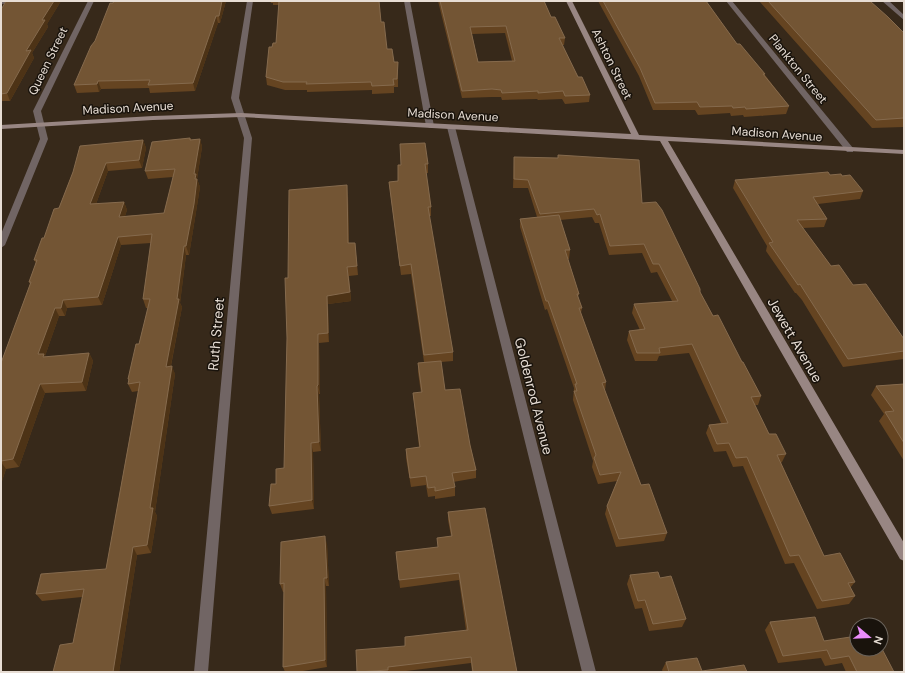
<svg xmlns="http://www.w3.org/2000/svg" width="905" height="673" font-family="'DM Sans',sans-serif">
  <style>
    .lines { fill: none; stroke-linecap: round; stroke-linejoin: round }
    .street { fill: #716564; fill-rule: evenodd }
    .secondary { fill: #988683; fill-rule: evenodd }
    .wall { fill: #654421; fill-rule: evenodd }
    .shaded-wall { fill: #4d3316 }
    .building { fill: #735534; stroke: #856a4d; fill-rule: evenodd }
    .labels { text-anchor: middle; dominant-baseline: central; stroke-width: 3; stroke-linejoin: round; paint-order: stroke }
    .far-street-label { font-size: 12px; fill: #e7ddd4; stroke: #19130c }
    .street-label { font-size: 14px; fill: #e7ddd4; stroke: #19130c }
  </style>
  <rect width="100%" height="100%" fill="#37291a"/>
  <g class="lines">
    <path class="street" d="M 1,1 L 27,1 L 24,3 L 1,4 Z
      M 88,1 L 94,1 L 41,111 L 48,139 L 5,245 L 1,248 L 1,234 L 40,139 L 33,111 Z
      M 247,1 L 253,1 L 239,98 L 252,138 L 208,672 L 194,672 L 244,138 L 231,98 Z
      M 404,1 L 410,1 L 434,126 L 430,128 L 426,126 Z
      M 726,1 L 732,1 L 853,148 L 853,152 L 847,152 Z
      M 882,1 L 889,1 L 904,15 L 904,20 Z
      M 448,125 L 454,125 L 455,127 L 596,672 L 582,672 L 447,127 Z"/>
    <path class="secondary" d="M 566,1 L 572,1 L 639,135 L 904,150 L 904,154 L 668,141 L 904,543 L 904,561 L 900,559 L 660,141 L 241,117 L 153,120 L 1,129 L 1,125 L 153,116 L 241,113 L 631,134 Z"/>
  </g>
  <path class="wall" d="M 6,1 L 61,1 L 47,24 L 48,27 L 32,53 L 34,58 L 10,101 L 1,101 L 1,8 L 2,8 Z
    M 226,1 L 220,23 L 218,23 L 195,91 L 150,93 L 149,88 L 101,89 L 99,92 L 77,93 L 74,85 Z
    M 270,1 L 379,1 L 381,22 L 387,49 L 394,62 L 398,62 L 398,87 L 394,87 L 394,93 L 372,94 L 372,90 L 307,92 L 307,90 L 285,90 L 267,85 L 266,77 L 272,47 L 276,43 L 279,5 L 273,5 L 273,3 L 271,3 Z
    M 438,1 L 544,1 L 551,17 L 565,38 L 564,45 L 562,45 L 578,77 L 590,95 L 589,102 L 565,104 L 562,99 L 538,100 L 537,99 L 502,100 L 501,97 L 492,97 L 462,98 ZM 505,33 L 512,61 L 478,62 L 472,34 Z
    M 598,1 L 706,1 L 737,44 L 765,74 L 765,75 L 789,106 L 786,114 L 744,117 L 743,115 L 731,116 L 730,113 L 698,115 L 695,110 L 653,110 L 639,76 Z
    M 757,1 L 870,1 L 904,33 L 904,127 L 872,128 L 759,1 Z
    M 190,138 L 191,140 L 200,139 L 202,147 L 197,179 L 200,187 L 196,212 L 189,255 L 186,255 L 180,303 L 182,307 L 171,366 L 175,374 L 155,512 L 157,516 L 151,553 L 137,555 L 119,672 L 53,672 L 73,643 L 82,597 L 42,601 L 36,594 L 106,569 L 138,391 L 132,392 L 128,384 L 129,382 L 128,379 L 139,344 L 148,308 L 146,308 L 143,299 L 151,243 L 121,245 L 102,305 L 67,308 L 65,316 L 59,316 L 45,356 L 46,357 L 89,353 L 93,361 L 86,391 L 45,393 L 19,467 L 6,469 L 1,484 L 1,363 L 30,284 L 29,282 L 36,263 L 34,260 L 59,208 L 73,172 L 143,140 L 146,148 L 142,168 L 108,171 L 96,204 L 124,202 L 127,210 L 125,216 L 164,213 L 173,177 L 148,179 L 145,171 Z
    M 514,157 L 642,203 L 700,292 L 713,316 L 742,362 L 761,396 L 758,405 L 754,405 L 769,434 L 786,454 L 782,462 L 781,463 L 824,556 L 855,582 L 850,588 L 855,596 L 849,604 L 817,609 L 794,563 L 785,564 L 743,466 L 733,467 L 726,451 L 714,452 L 706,433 L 709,425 L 721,423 L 689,353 L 659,356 L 657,361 L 635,361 L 627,340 L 629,331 L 640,330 L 632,313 L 634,304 L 672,301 L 657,272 L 651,273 L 642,253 L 609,255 L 599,223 L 595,223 L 592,217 L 560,220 L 570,250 L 569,259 L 568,259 L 579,294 L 578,297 L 582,308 L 581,313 L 606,382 L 605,391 L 641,485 L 667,533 L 664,541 L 616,547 L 605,514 L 607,506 L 617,481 L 598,484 L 592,467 L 593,461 L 573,400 L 574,388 L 547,309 L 545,310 L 520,227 L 520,219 L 537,217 L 528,188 L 513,188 Z
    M 428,164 L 428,173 L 426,173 L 431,207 L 431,216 L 429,216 L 453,352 L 453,361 L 441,362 L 445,390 L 470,445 L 476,470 L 476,478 L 453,482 L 455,487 L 455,496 L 435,499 L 435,496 L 428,497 L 426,485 L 411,487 L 406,458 L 406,449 L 419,447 L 413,393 L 421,393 L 418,372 L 418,363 L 424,362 L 411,274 L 401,275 L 390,191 L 389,182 L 398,181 L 398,165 Z
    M 830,175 L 842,176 L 863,191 L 860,199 L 818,204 L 827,219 L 824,227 L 803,228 L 831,266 L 853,285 L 904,339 L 904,359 L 843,367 L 802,300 L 796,293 L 795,293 L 766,251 L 767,246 L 733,188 L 735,180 Z
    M 348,194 L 349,243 L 355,243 L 358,275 L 349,276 L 351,301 L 328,304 L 329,342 L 319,343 L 320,394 L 319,394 L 321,451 L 313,452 L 314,509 L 272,514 L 269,506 L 276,484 L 284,468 Z
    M 904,384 L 904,461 L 879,421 L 884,414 L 871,395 L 876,386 Z
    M 448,512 L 517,672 L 472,672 L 471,663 L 398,672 L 357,672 L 405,646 L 466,630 L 459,580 L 400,588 L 396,552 L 438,547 L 437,538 L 451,536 L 448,520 Z
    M 327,544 L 329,586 L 326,586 L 327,667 L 297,672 L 285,672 L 283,667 L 284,592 L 283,592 L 280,584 Z
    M 630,575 L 660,578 L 686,619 L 682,627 L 649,631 L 642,608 L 635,609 L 627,584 Z
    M 770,622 L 824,641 L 894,672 L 846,672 L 842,663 L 825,666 L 821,658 L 778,663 L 765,630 Z
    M 666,662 L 702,671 L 747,672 L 663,672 L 662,670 Z"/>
  <path class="shaded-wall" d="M 54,1 L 61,1 L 47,24 L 48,27 L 32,53 L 34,58 L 10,101 L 7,93 L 26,51 L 42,20 Z
    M 222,1 L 226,1 L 220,23 L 219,16 Z
    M 216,16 L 218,23 L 195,91 L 193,83 Z
    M 98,81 L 101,89 L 99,92 L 97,84 Z
    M 200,139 L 202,147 L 197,179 L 200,187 L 196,212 L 189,255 L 186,246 L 195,179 L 194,174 Z
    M 143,140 L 146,148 L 142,168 L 139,160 Z
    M 106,163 L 108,171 L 93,212 L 90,204 Z
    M 347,185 L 348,194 L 349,252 L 348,243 Z
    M 124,202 L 127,210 L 122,225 L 119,217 Z
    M 118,237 L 121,245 L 102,305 L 98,297 Z
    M 184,246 L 186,255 L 180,303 L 182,307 L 169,375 L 166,367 L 177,299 Z
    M 347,267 L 351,301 L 328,304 L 329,342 L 328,333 L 327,296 Z
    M 63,300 L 67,308 L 65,316 L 61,308 Z
    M 55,308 L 59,316 L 45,356 L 48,362 L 38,354 Z
    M 318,334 L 319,343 L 320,394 L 318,385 Z
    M 89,353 L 93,361 L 86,391 L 82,382 Z
    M 172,366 L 175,374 L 155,512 L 157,516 L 151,553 L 147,545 L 150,508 Z
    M 40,384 L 45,393 L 19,467 L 13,459 Z
    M 317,386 L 319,394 L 321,451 L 319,442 Z
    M 311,443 L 313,452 L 314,509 L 312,500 Z
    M 1,462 L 6,469 L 1,484 Z
    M 325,536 L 327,544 L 329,586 L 327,578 Z
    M 133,547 L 137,555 L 119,672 L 113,672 Z
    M 324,578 L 326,586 L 327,667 L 325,660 Z"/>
  <path class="building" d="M 6,1 L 54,1 L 42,20 L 45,20 L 26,51 L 31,50 L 7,93 L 1,94 L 1,8 L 2,8 Z
    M 114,1 L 222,1 L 219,16 L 216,16 L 193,83 L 148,85 L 150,80 L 98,81 L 97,84 L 74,85 L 91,46 L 95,41 L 110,3 L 113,3 Z
    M 279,1 L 379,1 L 381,22 L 384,22 L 387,49 L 392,49 L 394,62 L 398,62 L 397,79 L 393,79 L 394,85 L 372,86 L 371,82 L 306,84 L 307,82 L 283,82 L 266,77 L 269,47 L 272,47 L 273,43 L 276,43 Z
    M 440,1 L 544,1 L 551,17 L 555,17 L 565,38 L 559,38 L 578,77 L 582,77 L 590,95 L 565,96 L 563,91 L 538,93 L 538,91 L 502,93 L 501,90 L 492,89 L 462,91 ZM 506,26 L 515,61 L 478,62 L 470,27 Z
    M 603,1 L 706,1 L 737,44 L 740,44 L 765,74 L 763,74 L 789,106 L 746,109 L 745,107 L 733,108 L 732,106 L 700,107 L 697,102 L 655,103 L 640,68 Z
    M 768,1 L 870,1 L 888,17 L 904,33 L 904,118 L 876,120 Z
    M 190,138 L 190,140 L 200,139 L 194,174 L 196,174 L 195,179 L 197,179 L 194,204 L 186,246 L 184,246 L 177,299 L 179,299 L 166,367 L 172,366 L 150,508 L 153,508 L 147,545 L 133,547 L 113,672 L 53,672 L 60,645 L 73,643 L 84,589 L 36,594 L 41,574 L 106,569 L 140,382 L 128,384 L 129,379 L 128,379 L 136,344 L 139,344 L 150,299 L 143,299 L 152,234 L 118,237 L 98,297 L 63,300 L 61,308 L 55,308 L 38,354 L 44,354 L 43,357 L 89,353 L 82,382 L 40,384 L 13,459 L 1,461 L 1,363 L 31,282 L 29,282 L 37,260 L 34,260 L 42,238 L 44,238 L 54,209 L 59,208 L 73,172 L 80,146 L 143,140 L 139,160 L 106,163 L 90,204 L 124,202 L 119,217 L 164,213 L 175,169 L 145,171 L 152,142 Z
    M 425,143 L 428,164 L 425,164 L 431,207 L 428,207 L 453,352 L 424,355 L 411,264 L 400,266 L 389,182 L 398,181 L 398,165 L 401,165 L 400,144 Z
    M 558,155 L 639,160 L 642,203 L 656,202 L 662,210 L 700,289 L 700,292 L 713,316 L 718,315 L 742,362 L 743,362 L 761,396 L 751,397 L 769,434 L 776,434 L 786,454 L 777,455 L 824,556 L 840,553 L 855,582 L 848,583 L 855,596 L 822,601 L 799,555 L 790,556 L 747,457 L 736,458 L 729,443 L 717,444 L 709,425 L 728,423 L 692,344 L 659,348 L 660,353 L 637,353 L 629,331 L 645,329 L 634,304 L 678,301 L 659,264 L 653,264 L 644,244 L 610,246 L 600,214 L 597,215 L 594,209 L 540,214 L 528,180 L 514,179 L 514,157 L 558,158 Z
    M 828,172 L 830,175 L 841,174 L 842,176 L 850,175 L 863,191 L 813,197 L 827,219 L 797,220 L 831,266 L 839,265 L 853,285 L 866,284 L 904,339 L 904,351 L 848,359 L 805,292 L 800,284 L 798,285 L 769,243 L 773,242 L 735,180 Z
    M 347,185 L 348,243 L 355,243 L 357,266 L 347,267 L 350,292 L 327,296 L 328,333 L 318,334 L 318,385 L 317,386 L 319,442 L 311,443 L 312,500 L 269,506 L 271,484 L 276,484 L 276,469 L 284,468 L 287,338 L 285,278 L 288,278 L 289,190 Z
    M 559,215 L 570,250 L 565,250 L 579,294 L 577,294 L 582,308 L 579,308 L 606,382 L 602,383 L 641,485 L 649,484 L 667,533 L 619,539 L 607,506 L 621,472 L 600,475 L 594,458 L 596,455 L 574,391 L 577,391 L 575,384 L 577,384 L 548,301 L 546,301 L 520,219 Z
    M 441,361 L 445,390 L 460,389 L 470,445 L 476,470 L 452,473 L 455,487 L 435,491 L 435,487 L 428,488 L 426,476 L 410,478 L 406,449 L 420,447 L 413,393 L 422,392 L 418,363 Z
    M 904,384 L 904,443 L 885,412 L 894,411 L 876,386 Z
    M 485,508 L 517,672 L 473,672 L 471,657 L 388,667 L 388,670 L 357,672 L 356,650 L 405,646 L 405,637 L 468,630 L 459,573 L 399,580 L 396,552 L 438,547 L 437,538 L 452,536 L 448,512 Z
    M 325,536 L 327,578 L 324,578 L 325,660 L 283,667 L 284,583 L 280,584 L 281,542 Z
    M 658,572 L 660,578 L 671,576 L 686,619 L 653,624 L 645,600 L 638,601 L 630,575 Z
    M 815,617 L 824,641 L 857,636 L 857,649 L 881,649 L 881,647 L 894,672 L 857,672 L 849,656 L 831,659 L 827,650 L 783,656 L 770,622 Z
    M 697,658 L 702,671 L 744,665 L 747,672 L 669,672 L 666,662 Z"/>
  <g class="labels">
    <g class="far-street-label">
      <text transform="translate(48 61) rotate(-64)">Queen Street</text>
      <text transform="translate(612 64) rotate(64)">Ashton Street</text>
      <text transform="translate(798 69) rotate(51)">Plankton Street</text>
      <text transform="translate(128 108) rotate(-3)">Madison Avenue</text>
      <text transform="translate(453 115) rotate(3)">Madison Avenue</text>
      <text transform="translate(777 134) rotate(4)">Madison Avenue</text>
    </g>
    <g class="street-label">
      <text transform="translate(216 334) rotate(-85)">Ruth Street</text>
      <text transform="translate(795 340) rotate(60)">Jewett Avenue</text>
      <text transform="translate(534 396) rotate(76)">Goldenrod Avenue</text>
    </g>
  </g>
  <rect width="905" height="673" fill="none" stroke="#e7ddd4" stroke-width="4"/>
  <g transform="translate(869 637) rotate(109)"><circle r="19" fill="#19130c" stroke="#6b645c"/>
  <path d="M0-3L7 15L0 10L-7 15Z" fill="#eb8dfc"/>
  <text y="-6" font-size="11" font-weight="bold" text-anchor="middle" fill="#e7ddd4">N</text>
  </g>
</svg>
